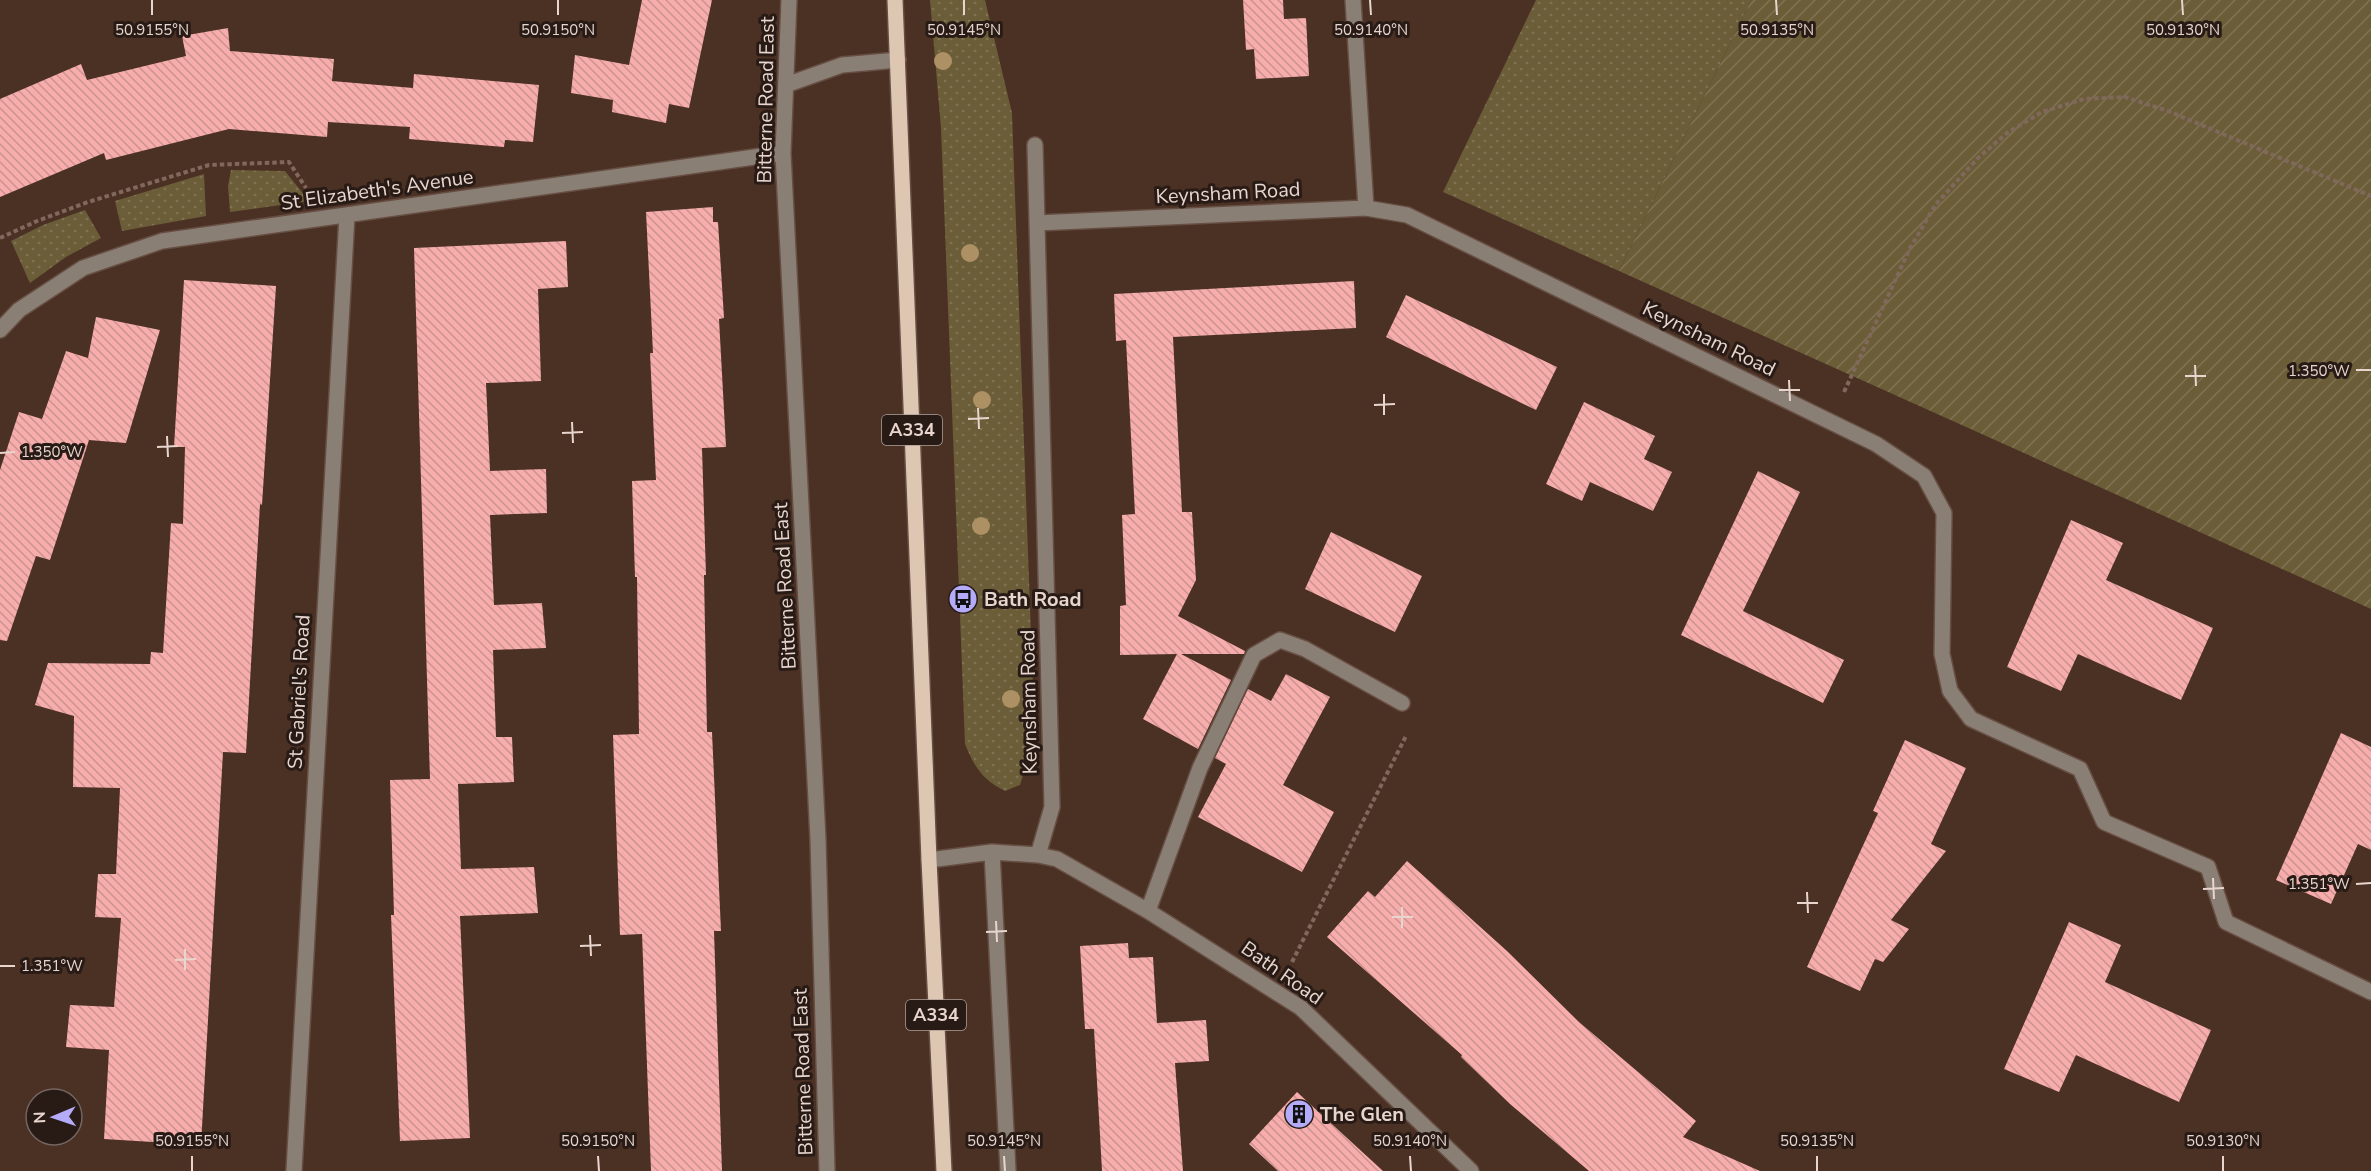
<svg xmlns="http://www.w3.org/2000/svg" width="2371" height="1171" font-family="'Nunito Sans',sans-serif">
  <style>
    .grass { fill: url(#grass-dots) }
    .garden { fill: url(#garden-furrows) }
    .building { fill: url(#building-back-hatch) }
    .lines { fill: none; stroke-linecap: round; stroke-linejoin: round }
    .minor-casing { stroke: #674e43; stroke-width: 18 }
    .major-casing { stroke: #674e43; stroke-width: 18 }
    .path { stroke: #80685d; stroke-width: 4; stroke-dasharray: 4.5 3; stroke-linecap: butt }
    .minor { stroke: #8a7f75; stroke-width: 15 }
    .major { stroke: #ddc7b2; stroke-width: 15 }
    .tree { fill: #ad9165 }
    .ticks { fill: none; stroke: #e7d5ce; stroke-width: 2 }
    .labels { text-anchor: middle; dominant-baseline: central; stroke-width: 6; stroke-linejoin: round; paint-order: stroke }
    .shield { fill: #281b16; stroke: #ae9d97; stroke-width: 1.5 }
    .shield-label { font-size: 18px; font-weight: bold; fill: #e7d5ce }
    .street-label { font-size: 20px; fill: #e7d5ce; stroke: #281b16 }
    .poi-label { font-size: 20px; font-weight: bold; fill: #e7d5ce; stroke: #281b16; text-anchor: start }
    .ticks-label { font-size: 15px; text-anchor: middle; fill: #e7d5ce; stroke: #281b16; stroke-width: 6; stroke-linejoin: round; paint-order: stroke }
  </style>
  <defs>
    <pattern id="grass-dots" width="8" height="8" patternUnits="userSpaceOnUse" patternTransform="scale(1.5)"><rect width="8" height="8" fill="#6b5d38"/><path d="M2 2h.1M6 6h.1" fill="none" stroke="#807354" stroke-width="1.8" stroke-linecap="round"/></pattern>
    <pattern id="garden-furrows" width="10" height="10" patternUnits="userSpaceOnUse" patternTransform="scale(1.5)"><rect width="10" height="10" fill="#6b5d38"/><path d="M-1 1l2-2M0 10L10 0M9 11l2-2" fill="none" stroke="#807354"/></pattern>
    <pattern id="building-back-hatch" width="6" height="6" patternUnits="userSpaceOnUse" patternTransform="scale(1.5)"><rect width="6" height="6" fill="#f7adab"/><path d="M-1 5l2 2M0 0l6 6M5-1l2 2" fill="none" stroke="#ca9290"/></pattern>
  </defs>
  <rect width="100%" height="100%" fill="#4b3024"/>
  <path class="grass" d="M 930,0 L 985,0 L 1012,113 L 1035,745 L 1024,755 L 1023,775 L 1020,785 L 1005,791 C 982,779 975,768 965,744 L 941,128 Z
    M 1536,0 L 1751,0 L 1619,271 L 1443,192 Z
    M 231,170 L 285,171 L 309,201 L 230,212 L 228,186 Z
    M 204,174 L 206,216 L 122,231 L 115,201 Z
    M 85,210 L 101,238 L 66,257 L 30,283 L 11,241 L 43,225 Z"/>
  <path class="garden" d="M 1751,0 L 2371,0 L 2371,609 L 1619,271 Z"/>
  <path class="building" d="M 642,0 L 712,0 L 689,108 L 669,104 L 666,123 L 612,112 L 613,100 L 571,93 L 575,55 L 629,65 Z
    M 1243,0 L 1283,0 L 1284,19 L 1306,18 L 1309,76 L 1256,79 L 1254,49 L 1246,50 Z
    M 228,28 L 230,51 L 334,59 L 332,81 L 413,88 L 414,74 L 539,85 L 533,142 L 505,140 L 504,147 L 409,139 L 410,127 L 328,122 L 327,137 L 229,129 L 106,160 L 104,153 L 0,197 L 0,99 L 81,64 L 87,80 L 186,56 L 182,36 Z
    M 713,207 L 713,222 L 718,222 L 724,318 L 719,319 L 726,447 L 702,448 L 706,575 L 704,575 L 707,732 L 712,732 L 721,931 L 714,931 L 722,1171 L 651,1171 L 642,934 L 620,935 L 613,735 L 639,734 L 637,577 L 635,577 L 632,481 L 656,480 L 650,353 L 653,353 L 646,212 Z
    M 566,241 L 568,287 L 538,289 L 541,381 L 486,383 L 490,471 L 546,469 L 547,513 L 490,515 L 494,605 L 542,603 L 546,648 L 493,650 L 496,737 L 512,737 L 514,782 L 458,784 L 461,869 L 534,867 L 538,913 L 460,916 L 470,1138 L 400,1141 L 391,915 L 394,915 L 390,780 L 430,779 L 414,248 Z
    M 184,280 L 276,286 L 262,505 L 260,504 L 246,753 L 223,752 L 201,1145 L 104,1139 L 109,1050 L 66,1047 L 70,1005 L 114,1007 L 121,918 L 95,917 L 98,874 L 116,874 L 120,788 L 73,787 L 74,716 L 35,705 L 48,663 L 150,664 L 151,652 L 163,653 L 171,523 L 183,524 L 185,447 L 174,447 Z
    M 1354,281 L 1356,328 L 1173,337 L 1182,512 L 1192,512 L 1196,580 L 1178,616 L 1245,651 L 1244,654 L 1181,654 L 1231,680 L 1198,749 L 1143,719 L 1177,654 L 1120,655 L 1120,606 L 1126,605 L 1122,515 L 1135,514 L 1126,340 L 1116,341 L 1114,294 Z
    M 1406,295 L 1557,367 L 1536,410 L 1386,337 Z
    M 96,317 L 160,330 L 126,443 L 89,440 L 50,560 L 36,556 L 7,641 L 0,640 L 0,470 L 19,412 L 42,419 L 66,351 L 88,358 Z
    M 1584,402 L 1655,436 L 1644,459 L 1672,472 L 1653,511 L 1590,482 L 1582,501 L 1546,484 Z
    M 1758,471 L 1800,492 L 1743,611 L 1844,660 L 1823,703 L 1681,635 Z
    M 2071,520 L 2123,543 L 2106,580 L 2213,628 L 2181,700 L 2078,654 L 2061,691 L 2007,667 Z
    M 1331,532 L 1422,576 L 1395,632 L 1305,589 Z
    M 1286,674 L 1330,697 L 1283,785 L 1334,812 L 1302,872 L 1198,817 L 1226,764 L 1215,758 L 1248,689 L 1271,701 Z
    M 2341,733 L 2371,747 L 2371,850 L 2358,844 L 2331,904 L 2276,880 Z
    M 1905,740 L 1966,768 L 1931,844 L 1946,851 L 1891,920 L 1909,929 L 1883,962 L 1875,959 L 1860,991 L 1807,967 L 1878,813 L 1873,811 Z
    M 1407,861 L 1507,951 L 1579,1022 L 1696,1121 L 1683,1137 L 1760,1171 L 1589,1171 L 1510,1104 L 1461,1057 L 1462,1055 L 1327,937 L 1368,891 L 1375,897 Z
    M 2069,922 L 2121,945 L 2105,982 L 2211,1030 L 2179,1102 L 2076,1055 L 2059,1092 L 2004,1069 Z
    M 1128,943 L 1129,958 L 1153,957 L 1157,1023 L 1206,1020 L 1209,1061 L 1175,1063 L 1183,1171 L 1102,1171 L 1094,1029 L 1085,1029 L 1080,946 Z
    M 1297,1092 L 1383,1171 L 1278,1171 L 1249,1144 Z"/>
  <g class="lines">
    <g class="minor-casing">
      <path id="minor" d="M 789,0 L 783,153 L 818,839 L 827,1171
        M 1353,0 L 1366,208
        M 786,85 L 842,65 L 898,60
        M 1035,145 L 1052,807 L 1038,855
        M 1037,223 L 1366,208 L 1407,215 L 1876,444 L 1924,476 L 1944,513 L 1942,654 L 1950,691 L 1971,719 L 2080,769 L 2104,822 L 2208,867 L 2226,922 L 2371,992
        M 0,330 L 19,310 L 83,268 L 162,241 L 783,153
        M 992,852 L 1008,1171
        M 929,860 L 992,852 L 1038,855 L 1057,859 L 1148,911 L 1301,1008 L 1471,1171
        M 1148,911 L 1200,768 L 1254,655 L 1280,640 L 1305,649 L 1402,703
        M 294,1171 L 347,215"/>
    </g>
    <g class="major-casing">
      <path id="major" d="M 895,0 L 929,860 L 944,1171"/>
    </g>
    <path class="path" d="M 0,238 L 37,221 L 88,202 L 209,165 L 289,162 L 306,188
      M 1844,392 L 1910,248 L 1936,204 L 1978,158 L 2007,133 L 2042,112 L 2084,99 L 2125,97 L 2168,111 L 2371,196
      M 1292,962 L 1406,736"/>
    <use href="#minor" class="minor"/>
    <use href="#major" class="major"/>
  </g>
  <g class="tree">
    <circle cx="943" cy="61" r="9"/>
    <circle cx="970" cy="253" r="9"/>
    <circle cx="982" cy="400" r="9"/>
    <circle cx="981" cy="526" r="9"/>
    <circle cx="1011" cy="699" r="9"/>
  </g>
  <path class="ticks" d="M 152,0 L 152,15M 558,0 L 558,15M 964,0 L 964,15M 1370,0 L 1371,15M 1776,0 L 1777,15M 2182,0 L 2183,15M 2195,365 L 2196,386M 2356,370 L 2371,370M 2185,376 L 2206,376M 1789,380 L 1790,401M 1779,390 L 1800,390M 1384,394 L 1384,415M 1374,405 L 1395,404M 978,408 L 979,429M 968,419 L 989,418M 572,422 L 573,443M 562,433 L 583,432M 167,436 L 168,457M 157,447 L 178,446M 0,453 L 15,452M 2213,878 L 2214,899M 2356,884 L 2371,883M 2203,889 L 2224,888M 1807,892 L 1808,913M 1797,903 L 1818,903M 1402,907 L 1402,928M 1392,917 L 1413,917M 996,921 L 997,942M 986,932 L 1007,931M 590,935 L 591,956M 580,946 L 601,945M 185,949 L 185,970M 175,960 L 196,959M 0,966 L 15,966M 192,1156 L 192,1171M 598,1156 L 599,1171M 1004,1156 L 1005,1171M 1410,1156 L 1411,1171M 1817,1156 L 1817,1171M 2223,1156 L 2223,1171"/>
  <defs>
    <g id="bus-disc" transform="scale(1.5)"><circle r="9.5" fill="#b5acf9" stroke="#281b16"/><path d="M-5-6H5V4H4V6H2V4H-2V6H-4V4H-5ZM-3.5-4V0h7V-4ZM-3.5 1.2v1.5H-2V1.2ZM2 1.2v1.5H3.5V1.2Z" fill="#111"/></g>
    <g id="building-disc" transform="scale(1.5)"><circle r="9.5" fill="#b5acf9" stroke="#281b16"/><path d="M-4-6H4V6H1V3H-1V6H-4ZM-2.5-4.3h1.7v1.8h-1.7ZM.8-4.3h1.7v1.8H.8ZM-2.5-1h1.7V.8h-1.7ZM.8-1h1.7V.8H.8Z" fill="#111"/></g>
  </defs>
  <g fill-rule="evenodd">
    <use href="#bus-disc" x="963" y="599"/>
    <use href="#building-disc" x="1299" y="1114"/>
  </g>
  <g class="labels">
    <g class="shield">
      <rect x="882" y="415" width="60" height="30" rx="4.5"/>
      <rect x="906" y="1000" width="60" height="30" rx="4.5"/>
    </g>
    <g class="shield-label">
      <text x="912" y="430">A334</text>
      <text x="936" y="1015">A334</text>
    </g>
    <g class="street-label">
      <text transform="translate(766 100) rotate(-89)">Bitterne Road East</text>
      <text transform="translate(377 190) rotate(-8)">St Elizabeth's Avenue</text>
      <text transform="translate(1228 193) rotate(-3)">Keynsham Road</text>
      <text transform="translate(1709 339) rotate(26)">Keynsham Road</text>
      <text transform="translate(785 586) rotate(-93)">Bitterne Road East</text>
      <text transform="translate(299 692) rotate(-87)">St Gabriel's Road</text>
      <text transform="translate(1029 702) rotate(-91)">Keynsham Road</text>
      <text transform="translate(1282 973) rotate(35)">Bath Road</text>
      <text transform="translate(803 1072) rotate(-92)">Bitterne Road East</text>
    </g>
    <g class="poi-label">
      <text x="984" y="599">Bath Road</text>
      <text x="1320" y="1114">The Glen</text>
    </g>
  </g>
  <g class="ticks-label">
    <text x="152" y="35">50.9155°N</text>
    <text x="558" y="35">50.9150°N</text>
    <text x="964" y="35">50.9145°N</text>
    <text x="1371" y="35">50.9140°N</text>
    <text x="1777" y="35">50.9135°N</text>
    <text x="2183" y="35">50.9130°N</text>
    <text x="2319" y="376">1.350°W</text>
    <text x="52" y="457">1.350°W</text>
    <text x="2319" y="889">1.351°W</text>
    <text x="52" y="971">1.351°W</text>
    <text x="192" y="1146">50.9155°N</text>
    <text x="598" y="1146">50.9150°N</text>
    <text x="1004" y="1146">50.9145°N</text>
    <text x="1410" y="1146">50.9140°N</text>
    <text x="1817" y="1146">50.9135°N</text>
    <text x="2223" y="1146">50.9130°N</text>
  </g>
  <g transform="translate(54 1117) rotate(268)"><circle r="28" fill="#281b16" stroke="#746560" stroke-width="1.5"/>
  <path d="M0-4.5L10 22L0 15L-10 22Z" fill="#b5acf9"/>
  <text y="-9" font-size="16" font-weight="bold" text-anchor="middle" fill="#e7d5ce">N</text>
  </g>
</svg>
